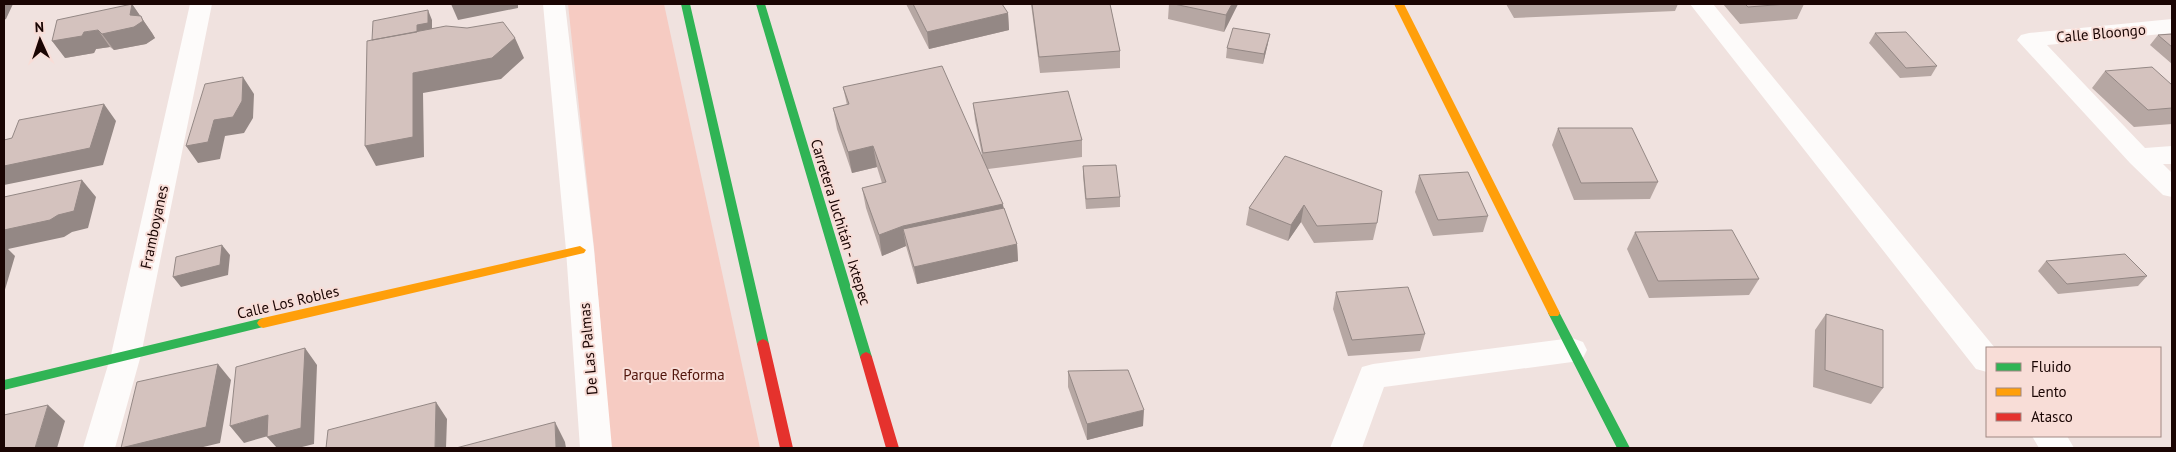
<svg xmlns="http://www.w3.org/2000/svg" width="2176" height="452" font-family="'PT Sans',sans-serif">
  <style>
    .green { fill: #f6cbc2 }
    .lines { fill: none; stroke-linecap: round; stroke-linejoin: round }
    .street { fill: #fdfbfa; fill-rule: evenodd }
    .fast { fill: #30b455; fill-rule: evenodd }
    .slow { fill: #ff9f0a; fill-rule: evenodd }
    .jam { fill: #e5322d; fill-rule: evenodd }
    .wall { fill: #b6a7a3 }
    .shaded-wall { fill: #948885 }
    .building { fill: #d4c2be; stroke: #948885 }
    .labels { text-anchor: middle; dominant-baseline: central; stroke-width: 4; stroke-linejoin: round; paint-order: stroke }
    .street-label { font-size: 15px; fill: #1a0503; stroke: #f8ddd7 }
    .park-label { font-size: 15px; fill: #52150b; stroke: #f8ddd7 }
  </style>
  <rect width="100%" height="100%" fill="#f0e2df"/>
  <path class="green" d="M 568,4 L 664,4 L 760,448 L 611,448 L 594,247 Z"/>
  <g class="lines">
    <path class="street" d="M 190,4 L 212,4 L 141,355 L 115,448 L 83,448 L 111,355 Z
      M 543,4 L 565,4 L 594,250 L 612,448 L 580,448 L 566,250 Z
      M 1690,4 L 1713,4 L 1995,348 L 1987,348 L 1987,372 L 1976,369 Z
      M 2172,19 L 2172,33 L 2047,45 L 2145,148 L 2172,146 L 2172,164 L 2163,164 L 2172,173 L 2172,197 L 2163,195 L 2130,163 L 2017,40 L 2021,35 L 2029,33 Z
      M 1572,338 L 1583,342 L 1587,350 L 1583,358 L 1572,362 L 1384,387 L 1362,448 L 1330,448 L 1362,367 L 1373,364 Z
      M 2032,436 L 2067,436 L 2074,448 L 2039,448 Z"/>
    <path class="fast" d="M 681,4 L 690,4 L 769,344 L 767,347 L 763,349 L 759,347 L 757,344 Z
      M 756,4 L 765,4 L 872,357 L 870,360 L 866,362 L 862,360 L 860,357 Z
      M 1554,308 L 1558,310 L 1630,448 L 1617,448 L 1548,313 L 1550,310 Z
      M 263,318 L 267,320 L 269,323 L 267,326 L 4,390 L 4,380 Z"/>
    <path class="slow" d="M 1394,4 L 1404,4 L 1560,313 L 1558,316 L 1550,316 L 1548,313 Z
      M 580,246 L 586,250 L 584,253 L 263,328 L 259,326 L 257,323 L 259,320 L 263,318 Z"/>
    <path class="jam" d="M 763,339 L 767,341 L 769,344 L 793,448 L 780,448 L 757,344 L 759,341 Z
      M 866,352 L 870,354 L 872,357 L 899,448 L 886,448 L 860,357 L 862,354 Z"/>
  </g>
  <path class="wall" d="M 132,4 L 152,33 L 155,38 L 146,44 L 114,50 L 110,47 L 96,49 L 94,53 L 65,58 Z
    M 906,4 L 1002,4 L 1008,13 L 1009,30 L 929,49 Z
    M 1031,4 L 1110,4 L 1120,51 L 1120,68 L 1040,73 Z
    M 1169,4 L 1238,4 L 1224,32 L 1168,19 Z
    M 1506,4 L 1678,4 L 1675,11 L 1514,18 Z
    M 1723,4 L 1804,4 L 1797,19 L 1740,24 Z
    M 1875,33 L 1937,66 L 1931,76 L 1900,78 L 1869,43 Z
    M 2172,34 L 2172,64 L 2150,45 L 2158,35 Z
    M 1268,43 L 1263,64 L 1226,58 L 1227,48 Z
    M 2105,71 L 2172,85 L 2172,124 L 2134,127 L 2092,88 Z
    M 843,87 L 982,155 L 975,120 L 973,103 L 1082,140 L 1082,157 L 988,169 L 1004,208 L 1017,244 L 1018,261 L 917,284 L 906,246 L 882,256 L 866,208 L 862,188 L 882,183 L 877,167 L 852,173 L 837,129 L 833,108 L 847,105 Z
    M 1558,128 L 1658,182 L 1650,199 L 1574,200 L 1552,145 Z
    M 1285,156 L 1377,223 L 1373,240 L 1314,243 L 1301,222 L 1288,241 L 1246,225 L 1249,208 Z
    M 1083,166 L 1120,197 L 1120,207 L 1086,209 L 1083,176 Z
    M 1419,175 L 1488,216 L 1483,232 L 1433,236 L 1415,192 Z
    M 1635,232 L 1759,279 L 1749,295 L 1649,298 L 1627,249 Z
    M 2046,261 L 2147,276 L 2138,286 L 2058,294 L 2038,271 Z
    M 1336,292 L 1425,334 L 1420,351 L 1348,356 L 1333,309 Z
    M 1826,314 L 1883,388 L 1871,404 L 1813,387 L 1815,330 Z
    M 1068,371 L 1143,426 L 1087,440 L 1068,387 Z"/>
  <path class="shaded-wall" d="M 4,4 L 13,4 L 6,19 L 4,20 Z
    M 132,4 L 152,33 L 155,38 L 146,44 L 114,50 L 102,34 L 130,15 Z
    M 451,4 L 518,4 L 518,8 L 458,20 Z
    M 1232,4 L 1238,4 L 1224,32 L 1226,15 Z
    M 428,10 L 432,20 L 432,32 L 377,58 L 417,25 Z
    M 1008,13 L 1009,30 L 929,49 L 927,32 Z
    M 98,30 L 110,47 L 96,49 L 94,53 L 65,58 L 52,41 L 84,32 Z
    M 1270,34 L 1268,43 L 1263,64 L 1264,54 Z
    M 515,38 L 524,58 L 501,79 L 423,93 L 424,157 L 376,166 L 365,146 L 413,73 Z
    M 243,77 L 254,94 L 253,118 L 244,133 L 225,136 L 220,159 L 198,163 L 186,146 Z
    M 104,104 L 116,121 L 103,165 L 4,185 L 4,166 Z
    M 873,146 L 877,167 L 852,173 L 848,152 Z
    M 82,180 L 96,197 L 88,228 L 72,232 L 64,237 L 8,249 L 15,256 L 4,293 L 4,230 Z
    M 1003,204 L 1005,225 L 903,229 L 906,246 L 882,256 L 879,235 L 903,226 Z
    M 1304,205 L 1301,222 L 1288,241 L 1291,225 Z
    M 1017,244 L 1018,261 L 917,284 L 914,267 Z
    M 222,245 L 230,255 L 228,275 L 181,287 L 173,277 Z
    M 305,348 L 317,365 L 314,444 L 298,448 L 277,448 L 267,437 Z
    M 218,364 L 231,380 L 220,443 L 199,448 L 121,448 Z
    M 436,402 L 447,419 L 446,448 L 435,448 Z
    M 48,405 L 65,421 L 57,448 L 35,448 Z
    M 1144,410 L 1143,426 L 1087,440 L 1087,424 Z
    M 268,415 L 282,432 L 244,443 L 230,426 Z
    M 555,422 L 565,442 L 566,448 L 556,448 Z"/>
  <path class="building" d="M 132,4 L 130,15 L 141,16 L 143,21 L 134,27 L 102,34 L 98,30 L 84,32 L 82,36 L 52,41 L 57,20 Z
    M 913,4 L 1002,4 L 1008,13 L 927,32 Z
    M 1032,4 L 1110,4 L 1120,51 L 1039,57 Z
    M 1174,4 L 1232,4 L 1226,15 Z
    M 1745,4 L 1787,4 L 1748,7 Z
    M 428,10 L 428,23 L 417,25 L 417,32 L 372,40 L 373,21 Z
    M 503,22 L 515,38 L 492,58 L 413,73 L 413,137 L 365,146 L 367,41 L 446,26 L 467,28 Z
    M 1233,28 L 1270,34 L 1264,54 L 1227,48 Z
    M 1906,32 L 1937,66 L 1906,68 L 1875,33 Z
    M 2172,34 L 2172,47 L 2158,35 Z
    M 942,66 L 1003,204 L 903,226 L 879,235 L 862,188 L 886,182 L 873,146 L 848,152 L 833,108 L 849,104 L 843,87 Z
    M 2152,67 L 2172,85 L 2172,108 L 2148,110 L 2105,71 Z
    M 243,77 L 242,101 L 233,117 L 214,120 L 208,142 L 186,146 L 205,84 Z
    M 1068,91 L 1082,140 L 983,153 L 973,103 Z
    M 104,104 L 90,148 L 4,166 L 4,140 L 12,138 L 19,120 Z
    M 1558,128 L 1632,128 L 1658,182 L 1581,183 Z
    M 1285,156 L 1382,191 L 1377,223 L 1317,226 L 1304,205 L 1291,225 L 1249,208 Z
    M 1116,165 L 1120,197 L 1086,199 L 1083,166 Z
    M 1468,172 L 1488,216 L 1438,220 L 1419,175 Z
    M 82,180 L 74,211 L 58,215 L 50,220 L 4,230 L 4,197 Z
    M 1004,208 L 1017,244 L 914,267 L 903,229 Z
    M 1732,230 L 1759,279 L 1658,281 L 1635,232 Z
    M 222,245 L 220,265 L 173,277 L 176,257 Z
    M 2125,254 L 2147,276 L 2067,284 L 2046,261 Z
    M 1408,287 L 1425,334 L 1352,340 L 1336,292 Z
    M 1826,314 L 1883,330 L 1883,388 L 1825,370 Z
    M 305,348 L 301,428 L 267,437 L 268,415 L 230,426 L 236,367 Z
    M 218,364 L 206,427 L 121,448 L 137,382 Z
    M 1128,370 L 1144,410 L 1087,424 L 1068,371 Z
    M 436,402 L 435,448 L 326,448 L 328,430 Z
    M 48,405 L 35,448 L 4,448 L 4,415 Z
    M 555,422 L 556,448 L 456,448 Z"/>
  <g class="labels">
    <g class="street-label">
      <text transform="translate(2101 33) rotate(-5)">Calle Bloongo</text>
      <text transform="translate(841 222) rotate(73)">Carretera Juchitán - Ixtepec</text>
      <text transform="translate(154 227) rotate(-78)">Framboyanes</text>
      <text transform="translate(288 302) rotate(-13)">Calle Los Robles</text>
      <text transform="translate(588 349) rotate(-95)">De Las Palmas</text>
    </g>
    <g class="park-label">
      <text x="674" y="374">Parque Reforma</text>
    </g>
  </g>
  <rect width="2176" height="452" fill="none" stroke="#1a0503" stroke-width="10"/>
  <rect x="1986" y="347" width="175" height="90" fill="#f8ddd7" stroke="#9f8782"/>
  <rect x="1996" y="363" width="25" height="8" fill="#30b455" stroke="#9f8782"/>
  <text x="2031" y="372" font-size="15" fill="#1a0503">Fluido</text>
  <rect x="1996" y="388" width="25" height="8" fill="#ff9f0a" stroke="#9f8782"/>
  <text x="2031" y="397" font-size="15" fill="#1a0503">Lento</text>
  <rect x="1996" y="413" width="25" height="8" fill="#e5322d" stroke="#9f8782"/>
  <text x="2031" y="422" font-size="15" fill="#1a0503">Atasco</text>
  <g transform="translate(40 40) rotate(357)" stroke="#f8ddd7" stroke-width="4" paint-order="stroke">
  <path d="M0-4L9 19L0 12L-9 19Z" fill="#1a0503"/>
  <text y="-8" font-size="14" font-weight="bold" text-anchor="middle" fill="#1a0503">N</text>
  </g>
</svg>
